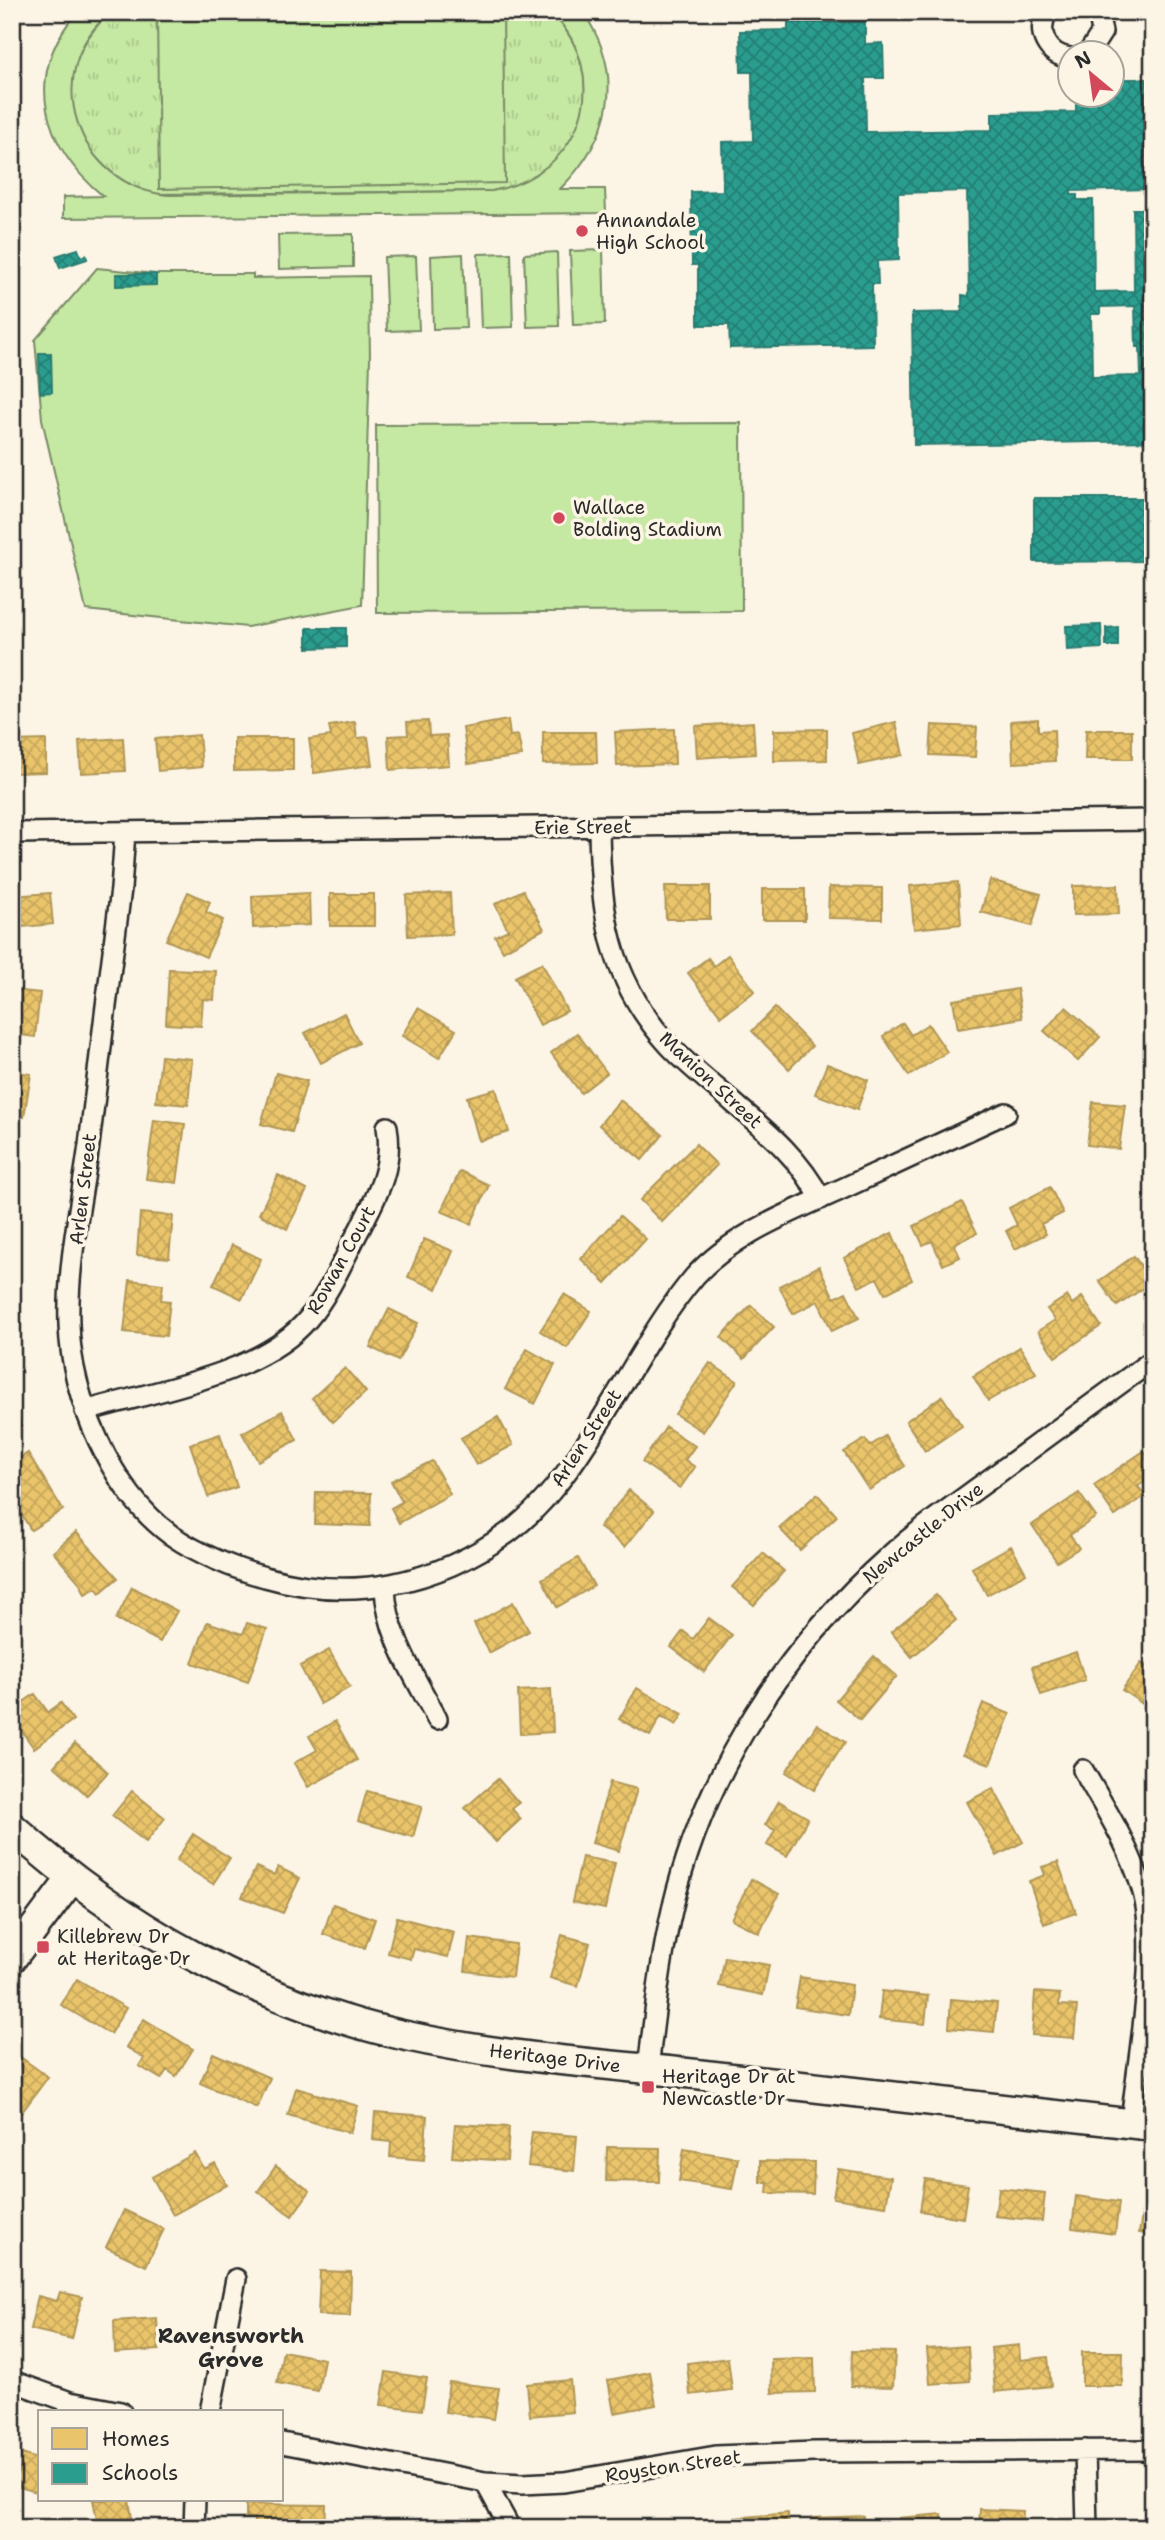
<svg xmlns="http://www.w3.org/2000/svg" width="1165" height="2540" font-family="'Shantell Sans',sans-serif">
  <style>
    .grass { fill: url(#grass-tufts); stroke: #788a66; stroke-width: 2 }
    .park { fill: #c5e8a2; stroke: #788a66; stroke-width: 2 }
    .homes { fill: url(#homes-cross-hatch); stroke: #b09657; stroke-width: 2 }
    .schools { fill: url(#schools-cross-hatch); stroke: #2a7b71; stroke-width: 2; fill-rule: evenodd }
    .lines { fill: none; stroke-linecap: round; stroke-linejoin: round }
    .street-casing { stroke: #2b2b2b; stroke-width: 24 }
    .secondary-casing { stroke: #2b2b2b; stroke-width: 33 }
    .street { stroke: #fcf5e5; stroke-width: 19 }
    .secondary { stroke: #fcf5e5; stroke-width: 28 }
    .poi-dot { fill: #d1495b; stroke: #fcf5e5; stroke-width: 2.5 }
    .labels { text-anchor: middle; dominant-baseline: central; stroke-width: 7; stroke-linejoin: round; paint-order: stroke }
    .poi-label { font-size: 19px; fill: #2b2b2b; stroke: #fcf5e5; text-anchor: start }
    .street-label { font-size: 19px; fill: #2b2b2b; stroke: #fcf5e5 }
    .neighbourhood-label { font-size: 21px; font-weight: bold; fill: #2b2b2b; stroke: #fcf5e5 }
  </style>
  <defs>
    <pattern id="grass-tufts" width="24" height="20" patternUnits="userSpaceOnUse" patternTransform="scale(1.75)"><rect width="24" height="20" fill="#c5e8a2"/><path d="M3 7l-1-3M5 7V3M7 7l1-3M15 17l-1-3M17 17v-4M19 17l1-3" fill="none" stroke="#a9c78c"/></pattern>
    <pattern id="homes-cross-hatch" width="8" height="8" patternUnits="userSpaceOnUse" patternTransform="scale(1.75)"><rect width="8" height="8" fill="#e9c46a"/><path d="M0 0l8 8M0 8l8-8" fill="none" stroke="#c8a95c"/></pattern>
    <pattern id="schools-cross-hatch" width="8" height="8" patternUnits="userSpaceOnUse" patternTransform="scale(1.75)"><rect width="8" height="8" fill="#2a9d8f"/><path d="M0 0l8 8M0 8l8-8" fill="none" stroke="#248075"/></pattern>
  </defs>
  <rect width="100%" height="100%" fill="#fcf5e5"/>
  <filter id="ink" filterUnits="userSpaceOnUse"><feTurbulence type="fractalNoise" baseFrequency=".0143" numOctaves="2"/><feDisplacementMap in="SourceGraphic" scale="14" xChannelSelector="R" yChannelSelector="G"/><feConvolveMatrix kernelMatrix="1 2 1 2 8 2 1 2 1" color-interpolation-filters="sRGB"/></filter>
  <g filter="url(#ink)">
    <path class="grass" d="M 111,12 L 551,12 C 616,79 582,175 492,191 L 154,194 C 69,168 41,73 111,12 Z"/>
    <path class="park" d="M 77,12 L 111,12 C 37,71 77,187 168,195 L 492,191 C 581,175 616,78 551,12 L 583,12 C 627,76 611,138 560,189 L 605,189 L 606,213 L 63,218 L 63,197 L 103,196 C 43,146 22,77 77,12 Z
      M 157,12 L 503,12 L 505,183 L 159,189 Z
      M 353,234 L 353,267 L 279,269 L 278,235 Z
      M 603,250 L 605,324 L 573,325 L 570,251 Z
      M 557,252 L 559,326 L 527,327 L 524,254 Z
      M 511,253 L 513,327 L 481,328 L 478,254 Z
      M 463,254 L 466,328 L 433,329 L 431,256 Z
      M 416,256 L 419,330 L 387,331 L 384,257 Z
      M 97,268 L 156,274 L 253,274 L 253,278 L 369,276 L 370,360 L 362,605 L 247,627 L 86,610 L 42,419 L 35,340 Z
      M 741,423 L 742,611 L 377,613 L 376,425 Z"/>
    <path class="homes" d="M 1038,719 L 1038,731 L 1054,730 L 1055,761 L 1013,763 L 1011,721 Z
      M 508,720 L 510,736 L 518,735 L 522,756 L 468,764 L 463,728 Z
      M 428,721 L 429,736 L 447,735 L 449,765 L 390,770 L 388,736 L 408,735 L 407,722 Z
      M 355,722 L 357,738 L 368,737 L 372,765 L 314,773 L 309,739 L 331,736 L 329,726 Z
      M 753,722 L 755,754 L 697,758 L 695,726 Z
      M 896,722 L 903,755 L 859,765 L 852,733 Z
      M 932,725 L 977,727 L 975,757 L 930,755 Z
      M 674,729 L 675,764 L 617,766 L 615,732 Z
      M 827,729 L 827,760 L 774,761 L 774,730 Z
      M 1086,730 L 1132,730 L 1132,759 L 1085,759 Z
      M 543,732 L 596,732 L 597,763 L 543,764 Z
      M 199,735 L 202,767 L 158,771 L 155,739 Z
      M 123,738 L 125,771 L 81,773 L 79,741 Z
      M 234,738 L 293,738 L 293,770 L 234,771 Z
      M 46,740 L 46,772 L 12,773 L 12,741 Z
      M 990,880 L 1041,894 L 1032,926 L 981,912 Z
      M 958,882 L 961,924 L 914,929 L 910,886 Z
      M 1118,885 L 1119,914 L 1073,915 L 1073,886 Z
      M 665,886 L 710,886 L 710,919 L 666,919 Z
      M 829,887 L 882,888 L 882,919 L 828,918 Z
      M 762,889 L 805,889 L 805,920 L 762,920 Z
      M 523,890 L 544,929 L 503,951 L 495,936 L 508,930 L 495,904 Z
      M 188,892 L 210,902 L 206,912 L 223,920 L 206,957 L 166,940 Z
      M 50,893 L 53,924 L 12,928 L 12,896 Z
      M 309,893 L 310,925 L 253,928 L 252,896 Z
      M 450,893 L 452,934 L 408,936 L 406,895 Z
      M 330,894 L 374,894 L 374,926 L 330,926 Z
      M 728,955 L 755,991 L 721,1016 L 688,973 L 708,958 L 714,966 Z
      M 542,963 L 567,1011 L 540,1025 L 515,977 Z
      M 169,969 L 216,971 L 214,1000 L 203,999 L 201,1026 L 166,1024 Z
      M 1017,989 L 1022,1018 L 958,1029 L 953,1000 Z
      M 12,990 L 40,993 L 35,1037 L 12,1034 Z
      M 1066,1007 L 1100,1037 L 1078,1061 L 1044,1031 Z
      M 418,1008 L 456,1030 L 439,1058 L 402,1036 Z
      M 775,1008 L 812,1046 L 789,1069 L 752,1031 Z
      M 344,1013 L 359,1043 L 321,1063 L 305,1033 Z
      M 903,1023 L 911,1035 L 928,1024 L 947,1052 L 909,1076 L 883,1036 Z
      M 577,1033 L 607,1073 L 581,1093 L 551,1053 Z
      M 161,1056 L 192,1059 L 188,1105 L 156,1102 Z
      M 827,1064 L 868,1080 L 857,1110 L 815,1094 Z
      M 12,1071 L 31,1074 L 24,1117 L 12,1115 Z
      M 276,1073 L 307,1081 L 292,1132 L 261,1124 Z
      M 496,1089 L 509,1132 L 479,1141 L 467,1097 Z
      M 620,1100 L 663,1135 L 642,1160 L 599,1125 Z
      M 1093,1102 L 1125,1105 L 1119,1149 L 1087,1145 Z
      M 154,1120 L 185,1124 L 177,1183 L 146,1179 Z
      M 12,1137 L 22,1139 L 15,1182 L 12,1182 Z
      M 696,1144 L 717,1165 L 662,1222 L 640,1200 Z
      M 460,1171 L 489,1185 L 471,1224 L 441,1211 Z
      M 278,1175 L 307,1190 L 287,1229 L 259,1214 Z
      M 1050,1187 L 1063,1213 L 1041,1224 L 1046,1234 L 1015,1249 L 1006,1231 L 1017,1225 L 1009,1208 Z
      M 962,1202 L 977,1233 L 954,1244 L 960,1257 L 943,1265 L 932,1241 L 923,1245 L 914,1226 Z
      M 140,1213 L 173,1216 L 169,1258 L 137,1255 Z
      M 620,1216 L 646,1239 L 606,1283 L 581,1259 Z
      M 892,1233 L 912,1280 L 885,1294 L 877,1278 L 859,1287 L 844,1258 Z
      M 424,1239 L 453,1251 L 437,1289 L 408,1277 Z
      M 232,1245 L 261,1259 L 242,1299 L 213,1285 Z
      M 1134,1256 L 1152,1282 L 1117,1306 L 1099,1281 Z
      M 819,1266 L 834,1298 L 846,1292 L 859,1318 L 832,1331 L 818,1301 L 793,1314 L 779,1286 Z
      M 130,1280 L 163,1284 L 161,1300 L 170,1301 L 166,1336 L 124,1332 Z
      M 564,1294 L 591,1311 L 567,1348 L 540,1331 Z
      M 1067,1296 L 1072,1304 L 1082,1297 L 1101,1326 L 1055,1357 L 1038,1331 L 1055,1320 L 1047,1309 Z
      M 751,1305 L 774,1327 L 744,1359 L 721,1337 Z
      M 389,1309 L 418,1323 L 398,1361 L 370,1347 Z
      M 1020,1347 L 1036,1373 L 988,1401 L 973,1376 Z
      M 527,1349 L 555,1365 L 535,1404 L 505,1389 Z
      M 710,1363 L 737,1381 L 703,1432 L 675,1414 Z
      M 345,1368 L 366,1392 L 333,1422 L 312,1398 Z
      M 12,1396 L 21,1426 L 12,1429 Z
      M 942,1396 L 962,1426 L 925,1451 L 906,1421 Z
      M 282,1411 L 297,1440 L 258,1461 L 242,1433 Z
      M 498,1417 L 513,1445 L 476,1465 L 461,1438 Z
      M 666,1427 L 695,1446 L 685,1460 L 695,1467 L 680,1488 L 642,1462 Z
      M 220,1434 L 237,1487 L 208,1497 L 190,1444 Z
      M 885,1436 L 905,1466 L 869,1490 L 844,1452 L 865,1439 L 870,1446 Z
      M 1144,1451 L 1153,1464 L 1153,1477 L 1138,1486 L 1145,1496 L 1115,1516 L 1094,1485 Z
      M 28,1453 L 63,1510 L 31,1530 L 12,1499 L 18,1494 L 12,1485 L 12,1463 Z
      M 432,1461 L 450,1494 L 399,1523 L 391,1508 L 402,1502 L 391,1481 Z
      M 629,1490 L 654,1511 L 625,1547 L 599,1527 Z
      M 316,1492 L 371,1493 L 370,1526 L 315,1524 Z
      M 1079,1493 L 1096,1517 L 1070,1535 L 1079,1548 L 1057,1562 L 1032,1525 Z
      M 817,1494 L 837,1516 L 800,1550 L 779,1528 Z
      M 76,1532 L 118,1578 L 100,1593 L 96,1588 L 85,1594 L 80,1583 L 53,1552 Z
      M 1011,1546 L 1026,1573 L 987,1595 L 972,1568 Z
      M 763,1553 L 784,1571 L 754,1605 L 732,1587 Z
      M 578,1558 L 594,1586 L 557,1607 L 542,1579 Z
      M 132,1587 L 177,1611 L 160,1642 L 116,1619 Z
      M 936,1595 L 956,1620 L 912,1657 L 891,1632 Z
      M 513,1602 L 529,1631 L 489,1653 L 474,1624 Z
      M 709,1618 L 732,1635 L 704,1672 L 671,1647 L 683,1631 L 693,1639 Z
      M 207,1622 L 243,1634 L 247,1623 L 267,1629 L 248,1682 L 192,1663 Z
      M 329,1650 L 350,1687 L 320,1704 L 300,1666 Z
      M 1076,1652 L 1085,1680 L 1041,1695 L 1032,1667 Z
      M 874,1656 L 897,1676 L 860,1720 L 836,1700 Z
      M 1141,1663 L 1153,1671 L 1153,1711 L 1122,1690 Z
      M 637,1688 L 683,1714 L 676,1725 L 661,1716 L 650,1736 L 619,1719 Z
      M 551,1689 L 553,1732 L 520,1734 L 518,1691 Z
      M 35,1694 L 48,1712 L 61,1703 L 73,1720 L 34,1748 L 12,1718 L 12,1710 Z
      M 983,1703 L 1010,1714 L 990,1764 L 963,1754 Z
      M 335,1721 L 357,1760 L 308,1787 L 294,1763 L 317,1750 L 309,1736 Z
      M 817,1724 L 845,1742 L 814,1790 L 786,1772 Z
      M 75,1743 L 108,1772 L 87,1795 L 54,1766 Z
      M 498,1779 L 519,1803 L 512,1809 L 521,1819 L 496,1842 L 465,1808 Z
      M 610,1782 L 637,1789 L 619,1851 L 592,1843 Z
      M 993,1788 L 1023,1842 L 997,1856 L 967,1802 Z
      M 132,1791 L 165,1818 L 146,1842 L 112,1816 Z
      M 367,1791 L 422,1806 L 413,1837 L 358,1821 Z
      M 779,1801 L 808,1818 L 787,1856 L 767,1845 L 775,1830 L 765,1825 Z
      M 193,1834 L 230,1858 L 213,1884 L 176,1861 Z
      M 582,1857 L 615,1863 L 605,1909 L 572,1902 Z
      M 1058,1862 L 1076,1913 L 1044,1924 L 1029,1881 L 1045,1875 L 1042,1867 Z
      M 256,1867 L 274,1875 L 278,1867 L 300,1878 L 283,1913 L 242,1897 Z
      M 751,1879 L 779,1894 L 759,1933 L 731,1919 Z
      M 333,1904 L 375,1919 L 365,1948 L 323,1934 Z
      M 397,1917 L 454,1932 L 448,1957 L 414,1949 L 411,1959 L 388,1953 Z
      M 562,1935 L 590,1943 L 578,1986 L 550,1978 Z
      M 469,1938 L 516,1944 L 512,1977 L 465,1971 Z
      M 725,1957 L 769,1965 L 763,1995 L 719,1986 Z
      M 800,1977 L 852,1985 L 848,2015 L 795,2007 Z
      M 77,1979 L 126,2008 L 110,2034 L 61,2005 Z
      M 882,1991 L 928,1996 L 925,2024 L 879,2019 Z
      M 1035,1992 L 1060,1994 L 1059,2005 L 1077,2006 L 1074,2038 L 1032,2035 Z
      M 951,1999 L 997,2003 L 994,2032 L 949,2028 Z
      M 144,2019 L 193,2049 L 176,2076 L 167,2070 L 161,2079 L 139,2066 L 144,2058 L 126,2047 Z
      M 213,2053 L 270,2078 L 257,2108 L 200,2083 Z
      M 19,2056 L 48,2077 L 22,2112 L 12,2105 L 12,2065 Z
      M 296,2088 L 358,2106 L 350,2133 L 288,2115 Z
      M 375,2112 L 427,2116 L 424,2160 L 390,2157 L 391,2142 L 373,2140 Z
      M 455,2124 L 509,2127 L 507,2161 L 452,2157 Z
      M 532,2132 L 577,2136 L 574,2171 L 528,2166 Z
      M 607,2147 L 660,2148 L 659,2182 L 606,2181 Z
      M 684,2149 L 738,2158 L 732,2189 L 679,2181 Z
      M 195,2153 L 204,2169 L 215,2163 L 227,2185 L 173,2215 L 152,2177 Z
      M 760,2161 L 814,2162 L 813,2194 L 767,2193 L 768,2182 L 760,2182 Z
      M 276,2166 L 310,2191 L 292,2216 L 258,2191 Z
      M 838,2169 L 891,2177 L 886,2206 L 833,2198 Z
      M 925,2179 L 968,2185 L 963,2218 L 920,2211 Z
      M 999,2188 L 1045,2193 L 1042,2221 L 995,2216 Z
      M 1076,2196 L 1119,2202 L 1115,2234 L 1072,2228 Z
      M 1144,2203 L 1153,2204 L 1153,2235 L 1139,2233 Z
      M 124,2210 L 164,2229 L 146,2266 L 106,2247 Z
      M 320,2271 L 351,2272 L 350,2316 L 318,2315 Z
      M 60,2292 L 82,2297 L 72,2339 L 30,2329 L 38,2296 L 57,2301 Z
      M 157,2318 L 159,2350 L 115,2353 L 114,2321 Z
      M 1019,2345 L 1020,2360 L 1048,2357 L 1051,2386 L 995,2392 L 991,2348 Z
      M 968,2346 L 970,2381 L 930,2384 L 927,2349 Z
      M 283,2351 L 324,2359 L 318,2391 L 277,2383 Z
      M 852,2351 L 895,2352 L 893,2387 L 851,2386 Z
      M 1082,2352 L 1123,2352 L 1122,2386 L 1082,2386 Z
      M 728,2358 L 732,2390 L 690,2395 L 687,2363 Z
      M 814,2358 L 815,2392 L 772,2393 L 771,2359 Z
      M 386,2372 L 427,2378 L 422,2410 L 381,2405 Z
      M 650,2372 L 656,2405 L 614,2413 L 608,2380 Z
      M 570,2380 L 573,2412 L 530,2416 L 527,2384 Z
      M 449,2382 L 499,2388 L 494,2419 L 445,2412 Z
      M 16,2452 L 40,2460 L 40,2493 L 12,2485 Z
      M 93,2500 L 129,2500 L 132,2518 L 98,2524 Z
      M 246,2504 L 326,2505 L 325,2528 L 254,2528 L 254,2518 L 246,2518 Z
      M 980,2509 L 1023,2511 L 1022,2528 L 979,2528 Z
      M 788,2513 L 789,2528 L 736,2528 L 735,2518 Z
      M 942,2514 L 944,2528 L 900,2528 L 899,2518 Z
      M 863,2516 L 863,2528 L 813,2528 L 813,2518 Z
      M 702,2519 L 703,2528 L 663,2528 L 662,2525 Z"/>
    <path class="schools" d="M 865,22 L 865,44 L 883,43 L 884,78 L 865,78 L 866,132 L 992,130 L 992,113 L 1076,112 L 1076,94 L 1112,94 L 1112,79 L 1153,79 L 1153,208 L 1152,189 L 1071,191 L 1071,195 L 1077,195 L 1077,200 L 1093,200 L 1094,292 L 1134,291 L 1133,209 L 1153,209 L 1153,441 L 914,445 L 912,313 L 962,312 L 962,295 L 969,296 L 967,191 L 898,193 L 899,260 L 877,261 L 878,284 L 872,284 L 873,345 L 730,348 L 729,325 L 698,325 L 698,265 L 692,265 L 691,192 L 723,191 L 722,142 L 753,141 L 752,72 L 741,72 L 740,31 L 788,30 L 788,23 ZM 1135,306 L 1136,347 L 1140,347 L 1141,376 L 1092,377 L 1091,314 L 1100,314 L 1100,307 Z
      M 78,249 L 81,257 L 86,255 L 87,259 L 60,268 L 56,256 Z
      M 116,274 L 156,274 L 156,285 L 116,286 Z
      M 39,353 L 51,353 L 52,392 L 40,393 Z
      M 1034,498 L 1153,498 L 1153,561 L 1034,562 Z
      M 1101,625 L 1102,648 L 1067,650 L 1066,626 Z
      M 1118,627 L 1118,646 L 1106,646 L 1106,628 Z
      M 307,628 L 346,628 L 346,647 L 307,648 Z"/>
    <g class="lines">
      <g class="street-casing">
        <path id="street" d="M 1047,12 C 1036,33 1047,55 1070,58
          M 1089,52 L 1102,32 L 1098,12
          M 599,827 C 600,911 609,979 668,1044 C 688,1066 714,1085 736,1105 C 770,1134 800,1159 821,1199
          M 125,832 L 121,889 C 110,974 99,1060 89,1145 C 81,1204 67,1265 69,1324 C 71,1397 111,1491 171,1535 C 197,1553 234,1569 265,1577 C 351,1602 436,1585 509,1532 C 587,1474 630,1352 695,1276 C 733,1234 792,1212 842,1189 C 897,1164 951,1138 1006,1113
          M 12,833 L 1153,820
          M 85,1411 C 154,1391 261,1375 308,1319 C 329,1294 343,1261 358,1232 C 376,1198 394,1167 387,1127
          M 385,1587 C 386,1634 416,1678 437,1719
          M 1083,1770 C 1105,1808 1130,1847 1142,1889 C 1160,1947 1137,2061 1131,2123
          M 648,2068 C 655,2014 660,1960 673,1906 C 705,1771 786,1648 889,1556 C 922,1526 959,1502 994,1476 C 1047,1437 1100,1398 1153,1360
          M 12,2381 L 70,2402 L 121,2412
          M 210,2412 L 236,2279
          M 282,2443 L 485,2482 L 522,2484 L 564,2482 L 716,2456 L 814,2452 L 1153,2450
          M 1085,2450 L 1087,2528
          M 485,2482 L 510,2528
          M 194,2528 L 195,2500"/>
      </g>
      <g class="secondary-casing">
        <path id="secondary" d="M 12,1827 C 123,1927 256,2002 402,2035 C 504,2058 611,2064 714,2076 C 860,2093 1007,2109 1153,2126
          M 12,1958 L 72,1878"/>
      </g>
      <use href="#street" class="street"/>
      <use href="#secondary" class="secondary"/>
    </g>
  </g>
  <g class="poi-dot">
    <circle cx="582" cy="231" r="7"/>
    <circle cx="559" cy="518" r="7"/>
    <rect x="36" y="1940" width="14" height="14" rx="3.5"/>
    <rect x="641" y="2080" width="14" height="14" rx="3.5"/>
  </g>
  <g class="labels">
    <g class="poi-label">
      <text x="596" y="220">Annandale<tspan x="596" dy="22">High School</tspan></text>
      <text x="573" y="507">Wallace<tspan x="573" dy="22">Bolding Stadium</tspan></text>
      <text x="57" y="1936">Killebrew Dr<tspan x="57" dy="22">at Heritage Dr</tspan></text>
      <text x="662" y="2076">Heritage Dr at<tspan x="662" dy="22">Newcastle Dr</tspan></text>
    </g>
    <g class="street-label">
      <text transform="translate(583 827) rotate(-1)">Erie Street</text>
      <text transform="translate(711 1080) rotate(43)">Manion Street</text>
      <text transform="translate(83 1189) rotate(-83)">Arlen Street</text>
      <text transform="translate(341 1260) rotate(-61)">Rowan Court</text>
      <text transform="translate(586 1438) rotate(-57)">Arlen Street</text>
      <text transform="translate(923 1533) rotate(-39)">Newcastle Drive</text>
      <text transform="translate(555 2058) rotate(7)">Heritage Drive</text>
      <text transform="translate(673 2466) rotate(-8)">Royston Street</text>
    </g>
    <g class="neighbourhood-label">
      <text x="231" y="2336">Ravensworth<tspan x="231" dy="24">Grove</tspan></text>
    </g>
  </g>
  <rect width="1165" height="2540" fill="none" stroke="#fcf5e5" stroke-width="42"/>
  <rect x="21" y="21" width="1123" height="2498" fill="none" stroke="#2b2b2b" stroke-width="2.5" filter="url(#ink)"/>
  <rect x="38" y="2410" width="245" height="91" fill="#fcf5e5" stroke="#a8a49b" stroke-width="2"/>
  <rect x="52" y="2428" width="35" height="21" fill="#e9c46a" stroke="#a8a49b" stroke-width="2"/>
  <text x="102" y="2446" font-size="21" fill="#2b2b2b">Homes</text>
  <rect x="52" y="2463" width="35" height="21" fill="#2a9d8f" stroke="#a8a49b" stroke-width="2"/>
  <text x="102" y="2480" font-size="21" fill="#2b2b2b">Schools</text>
  <g transform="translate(1091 74) rotate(331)"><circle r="33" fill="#fcf5e5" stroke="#a8a49b" stroke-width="2"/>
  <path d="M0-5L12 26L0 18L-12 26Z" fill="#d1495b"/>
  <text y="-10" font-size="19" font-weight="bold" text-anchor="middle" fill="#2b2b2b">N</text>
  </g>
</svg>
